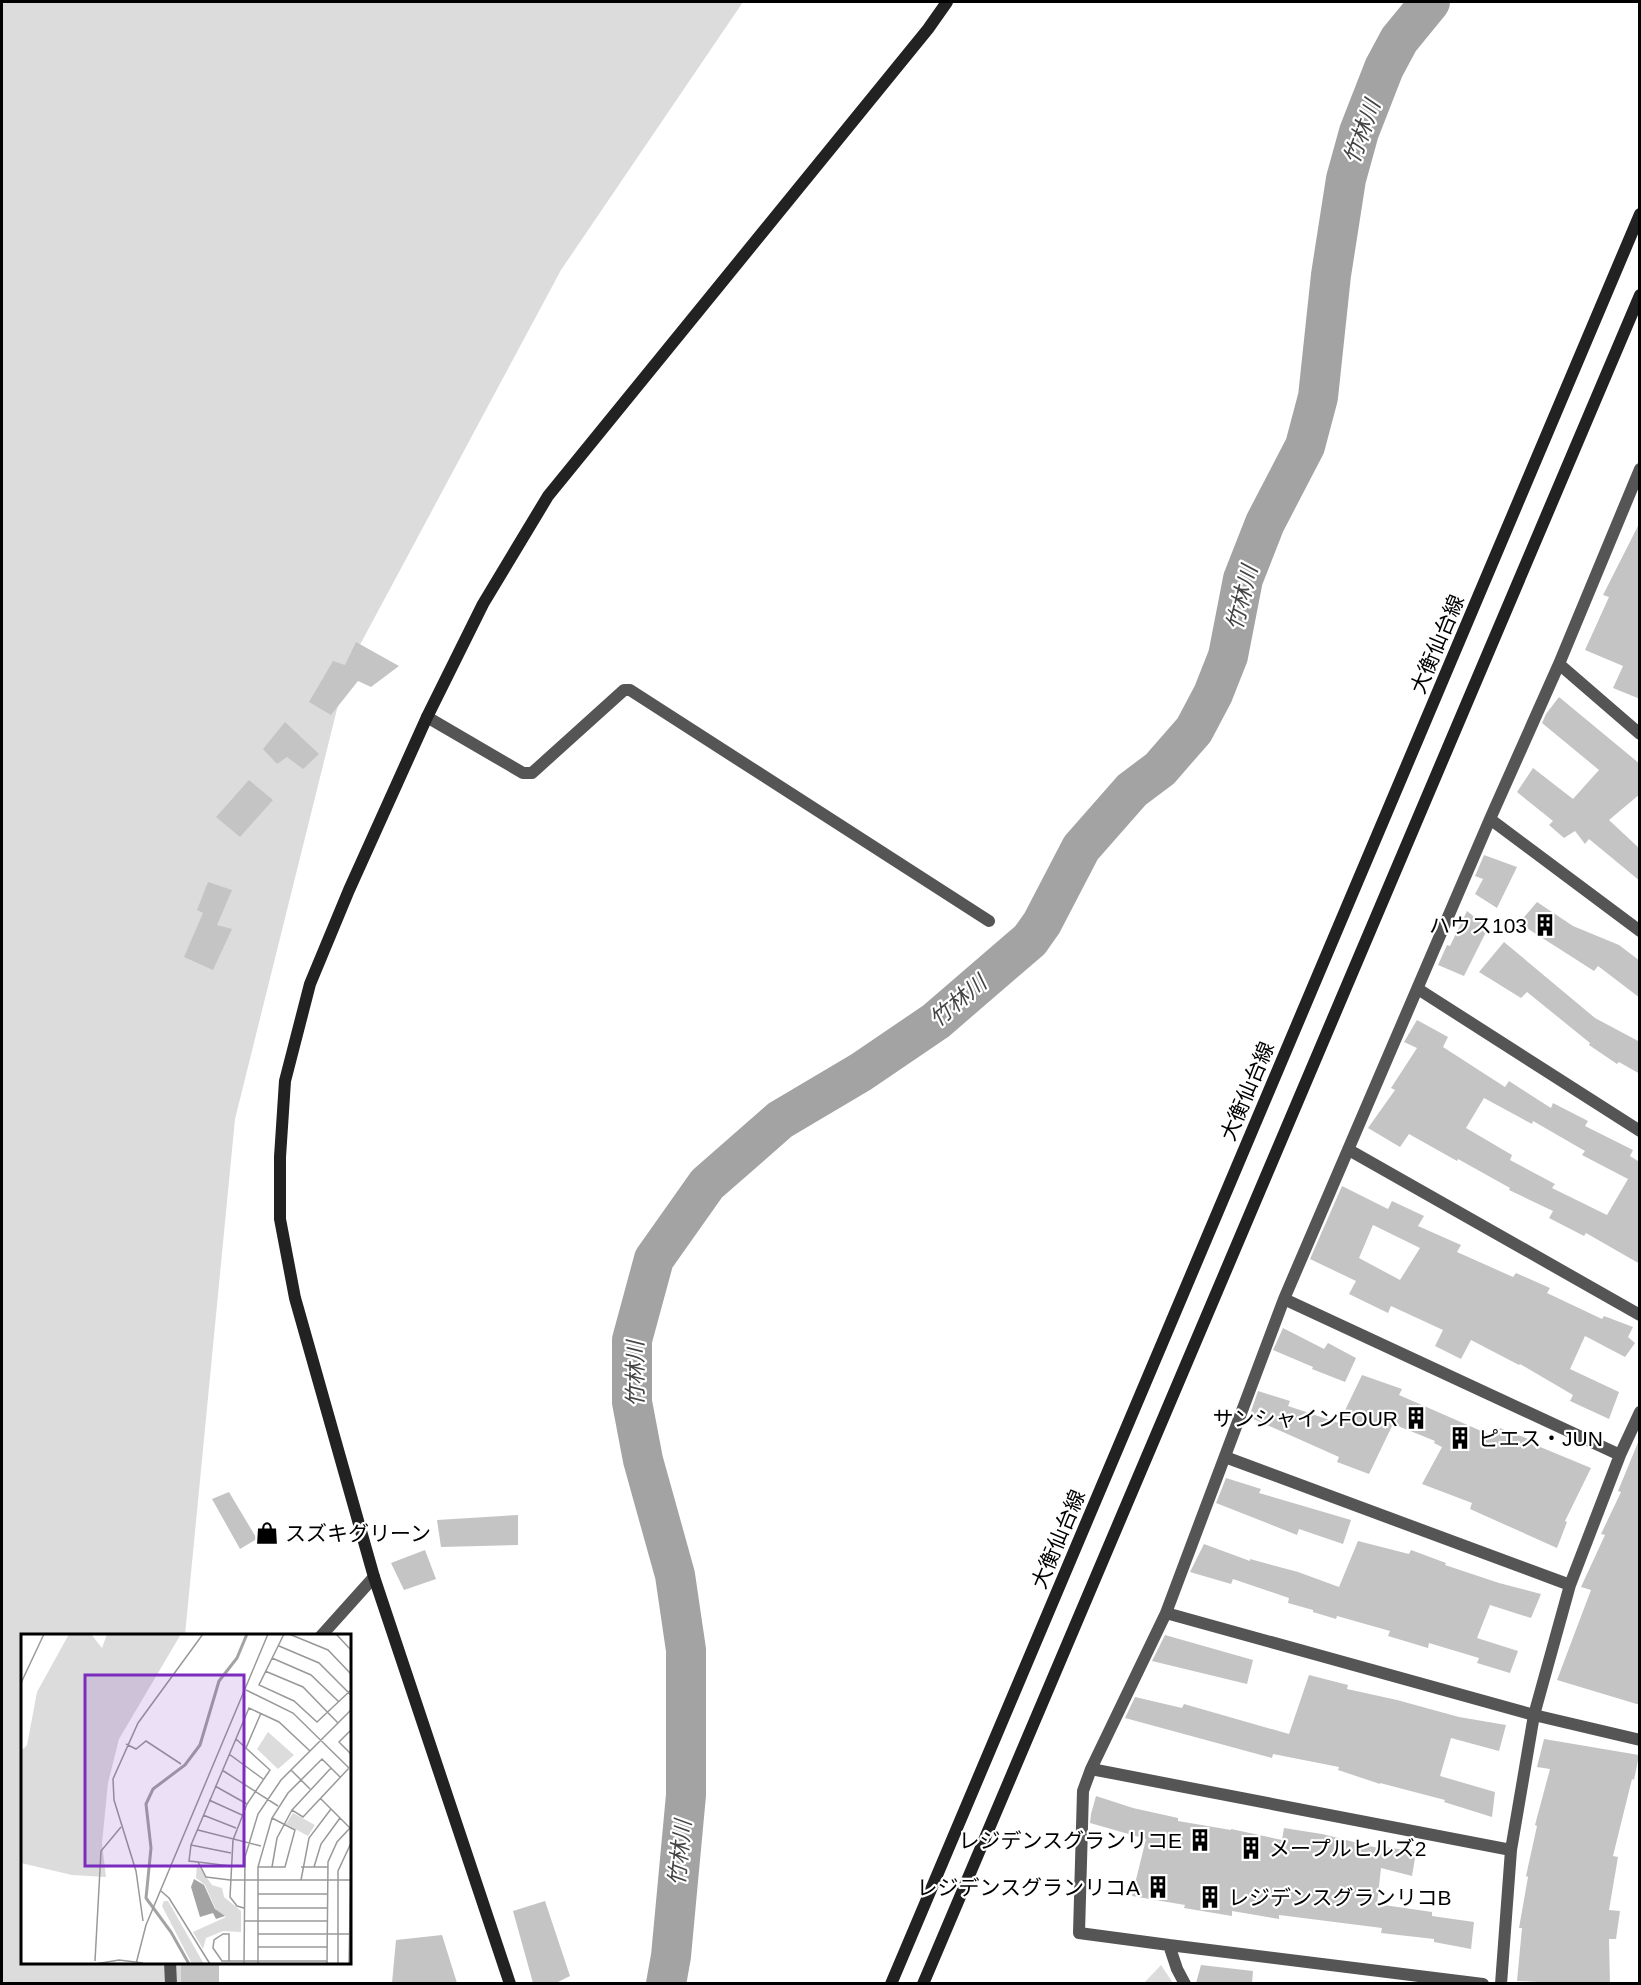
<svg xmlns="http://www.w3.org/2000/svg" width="1641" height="1985" font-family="Arial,'Noto Sans JP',sans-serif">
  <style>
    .green { fill: #dcdcdc }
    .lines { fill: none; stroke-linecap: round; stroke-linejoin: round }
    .river { stroke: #a3a3a3; stroke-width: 40 }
    .building { fill: #c4c4c4; fill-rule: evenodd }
    .street { stroke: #555; stroke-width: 12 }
    .secondary { stroke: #222; stroke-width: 12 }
    .labels { text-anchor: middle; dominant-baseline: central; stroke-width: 4.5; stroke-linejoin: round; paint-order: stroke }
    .street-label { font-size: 21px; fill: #000; stroke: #fff }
    .poi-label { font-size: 21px; fill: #000; stroke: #fff; text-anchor: end }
    .water-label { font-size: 22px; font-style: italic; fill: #444; stroke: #fff }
    .inset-river { fill: none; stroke: #a3a3a3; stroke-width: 3 }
    .inset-road { fill: none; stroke: #999; stroke-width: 1.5 }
    .view { fill: #7b2cbf; fill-opacity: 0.15; stroke: #7b2cbf; stroke-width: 3 }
    .inset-edge { fill: none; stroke: #000; stroke-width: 3 }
  </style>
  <rect width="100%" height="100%" fill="#fff"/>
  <path class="green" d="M 2,2 L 743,2 L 561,270 L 347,669 L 235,1119 L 185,1635 L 22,1636 L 22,1962 L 201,1963 L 203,1983 L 2,1984 Z
    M 1161,1965 L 1173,1983 L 1144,1983 Z"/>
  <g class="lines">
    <path class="river" d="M 666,1984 L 671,1956 L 686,1795 L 686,1650 L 675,1575 L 643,1460 L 632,1402 L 632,1340 L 654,1259 L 707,1184 L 780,1120 L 861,1072 L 936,1021 L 1030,940 L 1042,923 L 1081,848 L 1132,790 L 1160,769 L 1194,730 L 1213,694 L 1228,656 L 1243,579 L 1265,523 L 1305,446 L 1318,397 L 1331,275 L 1346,179 L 1359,132 L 1384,68 L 1399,40 L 1430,2"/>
  </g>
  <path class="building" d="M 1640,522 L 1640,699 L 1613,688 L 1623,666 L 1585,650 L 1609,597 L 1603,595 Z
    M 356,642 L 399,666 L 371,687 L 358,681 L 331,715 L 309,702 L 333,661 L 345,665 Z
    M 1559,697 L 1640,764 L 1640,794 L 1609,820 L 1640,849 L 1640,881 L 1589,839 L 1585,844 L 1575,831 L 1564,838 L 1549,825 L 1553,821 L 1517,792 L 1533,768 L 1573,799 L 1599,770 L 1542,723 L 1546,714 Z
    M 285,722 L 319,754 L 303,769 L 287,757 L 277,764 L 263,749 Z
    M 249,780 L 273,800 L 240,837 L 216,817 Z
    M 1484,855 L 1517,867 L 1497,908 L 1475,894 L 1483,879 L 1475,876 Z
    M 208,882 L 232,890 L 217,925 L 232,929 L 213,970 L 184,957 L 203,913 L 197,910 Z
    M 1537,902 L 1573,926 L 1619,945 L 1640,961 L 1640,998 L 1598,966 L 1594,971 L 1519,923 Z
    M 1467,911 L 1488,928 L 1464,976 L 1438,965 L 1447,945 L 1450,946 Z
    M 1504,942 L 1595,1018 L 1640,1042 L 1640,1074 L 1619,1062 L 1617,1064 L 1589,1045 L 1590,1043 L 1527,992 L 1521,998 L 1479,972 Z
    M 1417,1020 L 1448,1037 L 1443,1047 L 1505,1087 L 1509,1081 L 1551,1108 L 1553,1103 L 1588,1121 L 1585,1126 L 1633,1150 L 1630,1156 L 1638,1161 L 1640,1158 L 1640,1264 L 1586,1233 L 1584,1236 L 1549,1218 L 1553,1211 L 1509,1190 L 1510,1188 L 1458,1159 L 1457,1161 L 1409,1134 L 1400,1147 L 1368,1128 L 1395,1090 L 1391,1088 L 1417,1048 L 1404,1042 ZM 1484,1098 L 1532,1124 L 1533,1121 L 1585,1151 L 1582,1155 L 1628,1179 L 1607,1215 L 1552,1188 L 1555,1184 L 1510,1160 L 1512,1155 L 1466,1128 Z
    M 1342,1186 L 1388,1209 L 1392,1201 L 1424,1216 L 1418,1226 L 1461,1245 L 1457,1252 L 1513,1277 L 1516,1273 L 1550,1288 L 1547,1293 L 1602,1319 L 1604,1316 L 1633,1327 L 1628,1337 L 1635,1343 L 1625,1357 L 1585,1336 L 1570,1369 L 1619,1392 L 1609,1419 L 1570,1401 L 1573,1395 L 1520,1364 L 1519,1365 L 1471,1340 L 1461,1359 L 1435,1346 L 1443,1330 L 1391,1306 L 1388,1313 L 1349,1294 L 1356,1281 L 1310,1259 ZM 1373,1225 L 1420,1248 L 1400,1280 L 1359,1258 Z
    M 1283,1328 L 1324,1349 L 1328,1343 L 1356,1358 L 1345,1382 L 1312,1369 L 1313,1367 L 1273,1350 Z
    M 1362,1375 L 1402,1389 L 1399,1395 L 1495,1437 L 1500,1428 L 1534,1441 L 1533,1444 L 1591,1468 L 1565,1521 L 1567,1522 L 1557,1548 L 1470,1509 L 1472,1503 L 1422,1484 L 1442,1447 L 1434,1443 L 1435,1441 L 1393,1424 L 1369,1474 L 1337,1462 L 1339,1457 L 1249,1417 L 1258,1391 L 1290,1401 L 1288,1406 L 1339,1423 Z
    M 1639,1440 L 1640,1440 L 1640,1705 L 1557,1680 L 1591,1590 L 1581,1587 L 1605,1535 L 1601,1534 L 1621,1492 L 1618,1491 Z
    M 1226,1478 L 1261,1489 L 1259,1493 L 1351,1520 L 1343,1544 L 1299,1529 L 1297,1535 L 1216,1503 Z
    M 229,1492 L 257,1539 L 240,1549 L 212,1499 Z
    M 518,1515 L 518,1545 L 441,1547 L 437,1520 Z
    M 1358,1541 L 1409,1554 L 1411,1550 L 1446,1563 L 1445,1565 L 1499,1583 L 1541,1594 L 1531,1618 L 1490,1605 L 1477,1638 L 1518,1651 L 1510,1673 L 1477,1663 L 1479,1658 L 1429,1643 L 1428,1648 L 1388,1636 L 1390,1631 L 1337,1616 L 1336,1619 L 1313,1612 L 1313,1610 L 1288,1603 L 1289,1598 L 1233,1579 L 1231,1584 L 1190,1572 L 1204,1544 L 1250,1561 L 1250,1559 L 1298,1572 L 1339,1587 Z
    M 425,1550 L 436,1579 L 404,1590 L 391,1563 Z
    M 1165,1635 L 1253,1660 L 1247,1684 L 1152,1661 Z
    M 1309,1675 L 1348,1685 L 1347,1689 L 1397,1700 L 1459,1717 L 1506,1725 L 1499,1751 L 1451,1738 L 1440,1776 L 1495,1792 L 1492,1817 L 1444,1802 L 1445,1800 L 1380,1783 L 1380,1784 L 1338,1770 L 1339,1767 L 1273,1754 L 1272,1758 L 1125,1718 L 1135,1697 L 1182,1708 L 1184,1704 L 1289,1734 Z
    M 1544,1739 L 1639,1755 L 1634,1780 L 1632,1779 L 1613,1856 L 1618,1857 L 1609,1910 L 1620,1911 L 1616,1939 L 1609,1939 L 1610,1983 L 1557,1983 L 1517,1981 L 1522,1928 L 1519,1928 L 1528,1877 L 1526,1876 L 1537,1826 L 1535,1825 L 1550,1769 L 1537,1767 Z
    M 1096,1796 L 1133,1808 L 1178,1818 L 1178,1821 L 1231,1830 L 1231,1829 L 1282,1840 L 1284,1828 L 1322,1834 L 1386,1850 L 1386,1847 L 1416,1852 L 1412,1876 L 1381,1868 L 1377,1904 L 1432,1912 L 1432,1916 L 1474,1922 L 1471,1949 L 1434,1942 L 1434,1939 L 1381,1933 L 1382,1928 L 1279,1915 L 1279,1919 L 1232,1911 L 1232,1916 L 1184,1908 L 1185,1905 L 1132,1896 L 1146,1839 L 1090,1823 L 1091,1814 Z
    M 545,1901 L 570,1976 L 556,1983 L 533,1983 L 513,1911 Z
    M 442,1935 L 457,1983 L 392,1983 L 396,1940 Z
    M 181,1962 L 219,1962 L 219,1982 L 181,1982 Z
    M 1201,1965 L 1253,1971 L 1252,1983 L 1196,1983 Z"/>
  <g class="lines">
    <path class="street" d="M 1559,664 L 1640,734
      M 427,717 L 523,773 L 532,773 L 624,690 L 630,690 L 989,921
      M 1490,819 L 1640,931
      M 1418,989 L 1640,1131
      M 1349,1150 L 1640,1315
      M 1284,1299 L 1620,1455
      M 1225,1457 L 1570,1585
      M 1166,1613 L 1534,1715 L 1640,1740
      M 321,1636 L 374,1577
      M 1091,1769 L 1511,1850
      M 1169,1945 L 1483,1984
      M 170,1962 L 171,1984
      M 1185,1984 L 1177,1969 L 1169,1945 L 1079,1933 L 1083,1791 L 1091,1769 L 1166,1613 L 1284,1299 L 1490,819 L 1559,664 L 1640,469
      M 1501,1984 L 1511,1850 L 1534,1715 L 1570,1585 L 1620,1455 L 1640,1412"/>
    <path class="secondary" d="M 510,1984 L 374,1577 L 295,1298 L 280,1219 L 280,1157 L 285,1081 L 310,984 L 349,890 L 427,717 L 483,604 L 548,496 L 928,29 L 947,2
      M 891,1984 L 1640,214
      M 923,1984 L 1640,295"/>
  </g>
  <defs>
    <g id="building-bare" transform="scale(1.8)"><path d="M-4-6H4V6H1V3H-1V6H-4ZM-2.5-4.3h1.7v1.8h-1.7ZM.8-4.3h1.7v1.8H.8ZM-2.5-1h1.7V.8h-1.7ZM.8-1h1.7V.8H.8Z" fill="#000" stroke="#fff" stroke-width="2.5" paint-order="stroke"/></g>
    <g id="shop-bare" transform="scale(1.8)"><path d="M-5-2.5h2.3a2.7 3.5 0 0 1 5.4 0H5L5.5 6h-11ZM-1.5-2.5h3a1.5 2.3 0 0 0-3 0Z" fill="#000" stroke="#fff" stroke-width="2.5" paint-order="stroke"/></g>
  </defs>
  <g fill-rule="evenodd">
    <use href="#building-bare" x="1545" y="925"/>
    <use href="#building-bare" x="1416" y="1418"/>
    <use href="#building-bare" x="1460" y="1438"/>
    <use href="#shop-bare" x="267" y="1533"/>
    <use href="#building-bare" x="1200" y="1840"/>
    <use href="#building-bare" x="1251" y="1848"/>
    <use href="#building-bare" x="1158" y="1887"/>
    <use href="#building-bare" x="1210" y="1897"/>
  </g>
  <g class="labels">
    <g class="street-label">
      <text transform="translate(1437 644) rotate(-67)">大衡仙台線</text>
      <text transform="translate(1247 1091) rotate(-67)">大衡仙台線</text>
      <text transform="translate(1058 1539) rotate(-67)">大衡仙台線</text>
    </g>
    <g class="poi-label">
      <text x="1527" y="925">ハウス103</text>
      <text x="1398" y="1418">サンシャインFOUR</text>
      <text x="1478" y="1438" text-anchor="start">ピエス・JUN</text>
      <text x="285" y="1533" text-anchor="start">スズキグリーン</text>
      <text x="1182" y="1840">レジデンスグランリコE</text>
      <text x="1269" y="1848" text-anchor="start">メープルヒルズ2</text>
      <text x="1140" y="1887">レジデンスグランリコA</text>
      <text x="1228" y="1897" text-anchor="start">レジデンスグランリコB</text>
    </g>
    <g class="water-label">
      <text transform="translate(1362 132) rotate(-70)">竹林川</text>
      <text transform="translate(1242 598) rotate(-76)">竹林川</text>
      <text transform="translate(958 1001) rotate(-40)">竹林川</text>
      <text transform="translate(635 1374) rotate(-90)">竹林川</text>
      <text transform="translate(680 1853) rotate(-84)">竹林川</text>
    </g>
  </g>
  <g transform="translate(21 1634)">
    <rect width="330" height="330" fill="#fff"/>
    <path d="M 48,0 L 70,0 L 81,14 L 86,0 L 160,0 L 98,105 L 87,149 L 81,209 L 85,243 L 51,241 L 0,229 L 0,117 L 6,111 L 16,58 ZM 247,98 L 273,121 L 257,135 L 236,115 ZM 272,179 L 294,191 L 287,202 L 265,190 ZM 176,230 L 191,251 L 201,254 L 203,263 L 220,277 L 220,298 L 202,297 L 185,304 L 182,315 L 172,298 L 205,283 L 195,276 L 184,251 L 175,244 ZM 143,267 L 147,267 L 183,330 L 171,330 L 141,272 Z" fill="#dcdcdc"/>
    <path d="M 173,245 L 183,251 L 194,275 L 204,282 L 195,285 L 192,279 L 179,283 L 170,253 Z" fill="#a3a3a3"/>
    <path class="inset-river" d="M 168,330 L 150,298 L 125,264 L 130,214 L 125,170 L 132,155 L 164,131 L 179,111 L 198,47 L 216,24 L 226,0"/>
    <path class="inset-road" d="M 263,0 L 238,51 L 273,67 L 296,88 L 330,56M 268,0 L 307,16 L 330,40M 315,0 L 330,16M 258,12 L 298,29 L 330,61M 251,24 L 290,41 L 318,68M 244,37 L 282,53 L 317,89M 0,49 L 23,0M 225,56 L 272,79 L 328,134M 330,96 L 318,108 L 330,120M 215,105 L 249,136 L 226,170 L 212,206 L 209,263 L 216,272 L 223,274M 105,110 L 115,115 L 125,107 L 160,130M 225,114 L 240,79M 289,117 L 258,88 L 228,74 L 170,211 L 168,227 L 177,228 L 185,243 L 209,246 L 330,246M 208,120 L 242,145M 201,136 L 257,172M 270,136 L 289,155M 194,152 L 226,170M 299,164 L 330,195M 188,166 L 221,181M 271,176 L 310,134M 182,181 L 215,194M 177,196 L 240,212M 170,211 L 210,219M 177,228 L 209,232M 237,233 L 264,233 L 274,196 L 251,184M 251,233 L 256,204 L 271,176 L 282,183 L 328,134M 280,233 L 307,233M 293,233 L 300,210 L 319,184M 280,246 L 288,204 L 310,175M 140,257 L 148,264 L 189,330M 237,260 L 306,260M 237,274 L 306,274M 122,287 L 115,237 L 93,166 L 92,145 L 117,89 L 182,0M 223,287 L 306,287M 202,300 L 208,300 L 208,327 L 201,327 L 192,314 L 193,306 ZM 237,300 L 329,300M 237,313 L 306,313M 74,327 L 80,217 L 100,193M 208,327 L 306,327M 74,330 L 98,326 L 122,329M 115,330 L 125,291 L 247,0M 223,330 L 224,223 L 237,180 L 260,146 L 330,76M 237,330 L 237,233 L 251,184 L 267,159 L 301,125 L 319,143M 306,330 L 307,228 L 316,208 L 329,194M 317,330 L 317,237 L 330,209M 328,330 L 330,232"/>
    <path class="view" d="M 64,41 L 223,41 L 223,232 L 64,232 Z"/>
    <rect width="330" height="330" class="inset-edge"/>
  </g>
  <rect width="1641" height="1985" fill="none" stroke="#000000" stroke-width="6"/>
</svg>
